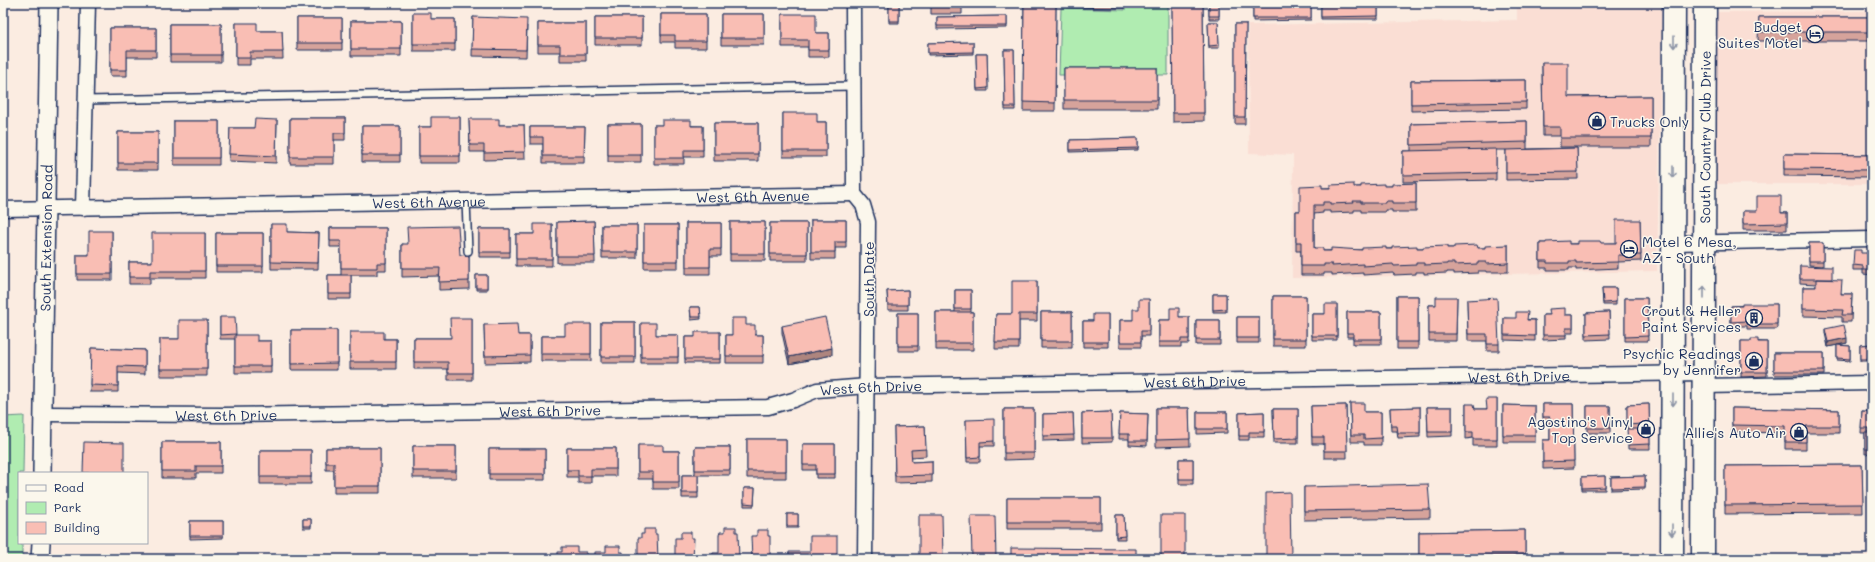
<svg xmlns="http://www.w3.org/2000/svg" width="1875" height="562" font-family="Mali,sans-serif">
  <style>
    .built { fill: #faded4 }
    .green { fill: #b0ecb1; stroke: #668e88 }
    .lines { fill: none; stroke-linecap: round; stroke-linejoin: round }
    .service-casing { stroke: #1b2f5e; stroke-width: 10 }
    .minor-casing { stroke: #1b2f5e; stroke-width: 17 }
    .tertiary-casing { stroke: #1b2f5e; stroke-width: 20 }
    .primary-casing { stroke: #1b2f5e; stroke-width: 25 }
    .service { stroke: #fbf7ec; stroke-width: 7 }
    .minor { stroke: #fbf7ec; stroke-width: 14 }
    .tertiary { stroke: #fbf7ec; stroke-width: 17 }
    .primary { stroke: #fbf7ec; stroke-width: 22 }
    .wall { fill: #d6a39b; stroke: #1b2f5e }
    .shaded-wall { fill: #ae857e; stroke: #1b2f5e }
    .building { fill: #f9beb4; stroke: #1b2f5e }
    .oneway { stroke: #8b93a5 }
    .labels { text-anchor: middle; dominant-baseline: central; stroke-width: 3; stroke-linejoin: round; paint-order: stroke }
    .poi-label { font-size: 14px; fill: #1b2f5e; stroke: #fbf7ec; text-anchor: end }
    .street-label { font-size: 14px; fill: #1b2f5e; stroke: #fbf7ec }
  </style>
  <rect width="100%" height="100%" fill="#fbece1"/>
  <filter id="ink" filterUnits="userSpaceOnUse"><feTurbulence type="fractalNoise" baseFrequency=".025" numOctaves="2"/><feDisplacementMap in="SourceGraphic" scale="8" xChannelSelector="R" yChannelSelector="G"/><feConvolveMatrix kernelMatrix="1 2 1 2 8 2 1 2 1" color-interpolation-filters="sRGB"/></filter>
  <g filter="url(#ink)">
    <path class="built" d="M 1517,3 L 1662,3 L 1657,271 L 1292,278 L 1293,155 L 1249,153 L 1248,25 L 1517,20 Z
      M 1872,11 L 1872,184 L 1714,184 L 1716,12 Z"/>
    <path class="green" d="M 1125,3 L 1168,3 L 1168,75 L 1059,75 L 1061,8 L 1125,10 Z
      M 24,416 L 23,473 L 19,473 L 19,543 L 22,543 L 22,559 L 3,559 L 3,417 Z"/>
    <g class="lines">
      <g class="service-casing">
        <path id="service" d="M 86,100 L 853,86
          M 466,201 L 468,251"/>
      </g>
      <g class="minor-casing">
        <g id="minor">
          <path d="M 853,3 L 854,194 L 863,205 L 868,222 L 865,559"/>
          <path d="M 83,208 L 88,3"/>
          <path id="s1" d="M 3,209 L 854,194"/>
          <path d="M 1673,243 L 1872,239"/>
          <path d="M 1704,386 L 1872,383"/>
          <path id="s2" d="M 42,414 L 224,415 L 768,407 L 793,400 L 817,390 L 867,386 L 1703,373"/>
        </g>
      </g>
      <g class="tertiary-casing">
        <g id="tertiary">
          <path id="s3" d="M 42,473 L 49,3"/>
          <path d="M 40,559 L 41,543"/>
        </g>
      </g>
      <g class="primary-casing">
        <g id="primary">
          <path d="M 1672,559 L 1674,3"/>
          <path id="s4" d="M 1703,559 L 1705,3"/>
        </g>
      </g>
      <use href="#service" class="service"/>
      <use href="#minor" class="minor"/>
      <use href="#tertiary" class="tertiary"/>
      <use href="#primary" class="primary"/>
    </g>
    <path class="wall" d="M 889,3 L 899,3 L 899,23 L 889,23 Z
      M 931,3 L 962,3 L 962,14 L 931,14 Z
      M 1024,3 L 1056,3 L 1055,111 L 1023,111 Z
      M 1067,3 L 1124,3 L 1124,8 L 1067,7 Z
      M 1172,3 L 1203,3 L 1204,121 L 1173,122 Z
      M 1209,3 L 1219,3 L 1219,19 L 1209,19 Z
      M 1378,5 L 1378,19 L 1321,19 L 1321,6 Z
      M 1253,7 L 1311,7 L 1311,20 L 1253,21 Z
      M 413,13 L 431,19 L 455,19 L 455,51 L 413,51 Z
      M 661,14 L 706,14 L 706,48 L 675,48 L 675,42 L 661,42 Z
      M 721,14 L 764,14 L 764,45 L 721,45 Z
      M 782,14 L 816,33 L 829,33 L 829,57 L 808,57 L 808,47 L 782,47 Z
      M 1007,16 L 1007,28 L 937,29 L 937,17 Z
      M 473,17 L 527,26 L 526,57 L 472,56 Z
      M 595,17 L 642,17 L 642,45 L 595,45 Z
      M 1759,17 L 1872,17 L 1872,41 L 1758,41 Z
      M 297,18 L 342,18 L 342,50 L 297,50 Z
      M 351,21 L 401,21 L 401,56 L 351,56 Z
      M 1208,22 L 1218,22 L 1219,48 L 1209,48 Z
      M 236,23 L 257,31 L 282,31 L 283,59 L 250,59 L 250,65 L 236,65 Z
      M 538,23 L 586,23 L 586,61 L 560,61 L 560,52 L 538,52 Z
      M 170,24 L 221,24 L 221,62 L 170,62 Z
      M 1235,24 L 1246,24 L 1245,124 L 1235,124 Z
      M 110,28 L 156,28 L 156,57 L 127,57 L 127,76 L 110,76 Z
      M 973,42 L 973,54 L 928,55 L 928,43 Z
      M 1004,50 L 1014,50 L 1015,110 L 1005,110 Z
      M 976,54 L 987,54 L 988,91 L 977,91 Z
      M 3,63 L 8,63 L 8,98 L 3,98 Z
      M 1542,63 L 1568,97 L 1651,96 L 1651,147 L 1560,147 L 1560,136 L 1543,136 Z
      M 1064,68 L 1157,68 L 1157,109 L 1064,109 Z
      M 1526,80 L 1526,109 L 1411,111 L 1411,81 Z
      M 783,113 L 817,122 L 826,122 L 826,157 L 783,157 Z
      M 460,117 L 460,163 L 419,163 L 419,127 L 431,127 Z
      M 290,118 L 345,118 L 345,140 L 334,140 L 334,164 L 290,164 Z
      M 469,119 L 499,125 L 524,125 L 525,159 L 484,160 L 484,152 L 470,152 Z
      M 277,120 L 276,163 L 229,161 L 230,128 L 254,128 Z
      M 174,121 L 219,121 L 219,165 L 174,165 Z
      M 1527,121 L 1527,149 L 1577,148 L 1578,179 L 1506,180 L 1506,150 L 1496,150 L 1496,180 L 1403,182 L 1403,151 L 1411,151 L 1411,124 Z
      M 714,123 L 758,123 L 758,161 L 714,161 Z
      M 608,124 L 641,124 L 641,162 L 608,162 Z
      M 654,125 L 703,126 L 703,157 L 684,157 L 684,164 L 654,164 Z
      M 362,126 L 400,126 L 400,162 L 362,162 Z
      M 530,127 L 585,127 L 584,163 L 543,163 L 543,144 L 530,144 Z
      M 118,132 L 158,132 L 158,170 L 118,170 Z
      M 1138,138 L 1138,150 L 1070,152 L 1070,140 Z
      M 1784,154 L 1872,155 L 1872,177 L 1784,176 Z
      M 1416,183 L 1416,212 L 1392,212 L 1392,210 L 1385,210 L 1385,212 L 1361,212 L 1361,210 L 1354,210 L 1354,212 L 1330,213 L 1330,211 L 1323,211 L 1323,213 L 1314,214 L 1314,248 L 1323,251 L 1417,248 L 1485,248 L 1508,245 L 1508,272 L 1486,272 L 1486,271 L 1478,271 L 1478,273 L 1454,274 L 1454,272 L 1447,272 L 1447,273 L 1424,274 L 1424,272 L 1416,272 L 1416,274 L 1394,275 L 1393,273 L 1363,275 L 1363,273 L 1332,275 L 1332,273 L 1324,273 L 1324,275 L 1301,275 L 1301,251 L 1296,251 L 1296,211 L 1300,211 L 1322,188 L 1392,186 Z
      M 1870,201 L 1872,201 L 1872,219 L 1870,219 Z
      M 1743,211 L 1787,213 L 1787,230 L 1743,230 Z
      M 811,220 L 846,220 L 846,248 L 835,248 L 835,259 L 811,259 Z
      M 1640,220 L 1641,261 L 1618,262 L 1618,268 L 1576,270 L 1576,268 L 1569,268 L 1569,270 L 1547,270 L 1547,268 L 1540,268 L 1540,243 L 1569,244 L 1616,243 Z
      M 594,221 L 595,263 L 557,263 L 557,222 Z
      M 730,222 L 765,222 L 765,261 L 730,261 Z
      M 686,223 L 721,223 L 721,256 L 710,256 L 710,274 L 686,274 Z
      M 770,223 L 807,223 L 807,261 L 770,261 Z
      M 271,224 L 287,232 L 319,233 L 318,269 L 271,269 Z
      M 552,224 L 552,266 L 516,266 L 516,234 L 534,234 Z
      M 602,225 L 637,225 L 637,258 L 602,258 Z
      M 644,225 L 678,225 L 678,268 L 644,268 Z
      M 330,228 L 386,228 L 386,270 L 377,270 L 377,275 L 351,275 L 351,299 L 328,299 L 328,275 L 341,275 L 341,247 L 330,247 Z
      M 479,229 L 510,229 L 510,257 L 479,257 Z
      M 112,231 L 112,280 L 77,280 L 77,255 L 89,255 Z
      M 205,233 L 205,278 L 150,278 L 150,284 L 129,284 L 129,262 L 152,262 Z
      M 216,233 L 263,233 L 263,272 L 216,272 Z
      M 1809,243 L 1823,243 L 1823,266 L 1809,265 Z
      M 402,244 L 460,255 L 469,256 L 469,289 L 439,290 L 439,276 L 402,277 Z
      M 1872,253 L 1872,275 L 1863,274 L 1863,270 L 1853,270 L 1853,265 Z
      M 1800,266 L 1832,280 L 1842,294 L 1852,294 L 1851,322 L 1842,322 L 1842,317 L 1803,316 L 1803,287 L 1816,287 L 1816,284 L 1800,283 Z
      M 476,275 L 487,275 L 487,290 L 476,290 Z
      M 1037,281 L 1037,321 L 1019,321 L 1019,349 L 995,349 L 996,314 L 1012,314 Z
      M 1602,288 L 1616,288 L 1616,305 L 1603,305 Z
      M 908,290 L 908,310 L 888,310 L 887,291 Z
      M 955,290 L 971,290 L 971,312 L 973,312 L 973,350 L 936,350 L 936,312 L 955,312 Z
      M 1213,294 L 1226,294 L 1226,312 L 1213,312 Z
      M 1273,296 L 1306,296 L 1306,346 L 1273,346 Z
      M 1397,296 L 1418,296 L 1418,349 L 1397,349 Z
      M 1457,297 L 1456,341 L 1429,341 L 1429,305 L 1436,305 Z
      M 1625,298 L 1647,298 L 1648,341 L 1625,341 Z
      M 1149,299 L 1149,336 L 1141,336 L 1141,347 L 1120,347 L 1120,320 L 1133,320 Z
      M 1467,300 L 1499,344 L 1499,351 L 1487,351 L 1487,341 L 1468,341 Z
      M 1337,304 L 1337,340 L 1312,340 L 1312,314 L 1325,314 Z
      M 1777,304 L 1777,329 L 1747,329 L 1747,326 L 1731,326 L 1731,306 Z
      M 690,307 L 700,307 L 701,319 L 691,320 Z
      M 1041,312 L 1072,312 L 1072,348 L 1041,348 Z
      M 1347,312 L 1381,312 L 1381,344 L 1353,344 L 1353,337 L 1347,337 Z
      M 1609,312 L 1610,339 L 1586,340 L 1586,313 Z
      M 898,313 L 918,313 L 918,351 L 898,351 Z
      M 1108,314 L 1108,347 L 1083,347 L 1083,321 L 1093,321 Z
      M 1543,315 L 1573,315 L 1573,333 L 1566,333 L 1566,339 L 1543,340 Z
      M 220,317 L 236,335 L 257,341 L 271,341 L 271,373 L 235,373 L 235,339 L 220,339 Z
      M 1179,317 L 1189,317 L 1189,344 L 1181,344 L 1181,347 L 1159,347 L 1159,320 L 1170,320 Z
      M 1237,317 L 1259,317 L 1259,343 L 1237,343 Z
      M 472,318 L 472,380 L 448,380 L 448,369 L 414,369 L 414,338 L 451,338 Z
      M 1504,318 L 1535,320 L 1535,341 L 1504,340 Z
      M 207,320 L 207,376 L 160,376 L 160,339 L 179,339 Z
      M 1196,320 L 1220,320 L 1220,345 L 1196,345 Z
      M 601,322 L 635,322 L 635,363 L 601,363 Z
      M 641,323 L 656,335 L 678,335 L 678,363 L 641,363 Z
      M 591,324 L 591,361 L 541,361 L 541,336 L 565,336 Z
      M 484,325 L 518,335 L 530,335 L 530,362 L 485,363 Z
      M 746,325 L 755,335 L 763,335 L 763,363 L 726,363 L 726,335 L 732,335 Z
      M 782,326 L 832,355 L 789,364 L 782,333 Z
      M 1825,329 L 1847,343 L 1838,345 L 1850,346 L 1850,361 L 1837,360 L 1837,345 L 1828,347 L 1825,333 Z
      M 291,330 L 337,330 L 337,370 L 291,370 Z
      M 350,332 L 384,339 L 396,339 L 396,369 L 350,369 Z
      M 720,332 L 720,363 L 685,363 L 685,337 L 695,337 Z
      M 1741,341 L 1767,342 L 1767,376 L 1741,377 Z
      M 1872,344 L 1872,361 L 1860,361 L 1860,345 Z
      M 91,348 L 145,350 L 145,374 L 118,373 L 118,392 L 90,392 Z
      M 1774,353 L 1824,353 L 1824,375 L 1774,375 Z
      M 1867,389 L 1872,389 L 1872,453 L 1865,454 L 1865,433 L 1861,433 L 1862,411 L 1868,411 Z
      M 1497,399 L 1497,446 L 1473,446 L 1473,438 L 1466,439 L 1466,404 L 1475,409 L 1486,409 Z
      M 1350,403 L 1364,412 L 1381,412 L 1381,445 L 1364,445 L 1364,442 L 1351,442 Z
      M 1543,404 L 1573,404 L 1574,468 L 1543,469 L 1543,440 L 1550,440 L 1550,424 L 1543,424 Z
      M 1649,404 L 1650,449 L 1628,449 L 1627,405 Z
      M 1346,405 L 1347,458 L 1324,458 L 1324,444 L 1312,444 L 1311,406 Z
      M 1503,405 L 1535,406 L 1535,442 L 1503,442 Z
      M 1587,406 L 1610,406 L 1610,433 L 1587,433 Z
      M 1420,407 L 1420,437 L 1398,438 L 1397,431 L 1391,431 L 1390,408 Z
      M 1427,407 L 1452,407 L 1452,436 L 1428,437 Z
      M 1156,408 L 1189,408 L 1190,446 L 1156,447 Z
      M 1732,408 L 1839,410 L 1839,433 L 1806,433 L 1806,449 L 1785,449 L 1785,433 L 1732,432 Z
      M 1004,409 L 1034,409 L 1034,459 L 1004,460 Z
      M 1273,409 L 1298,409 L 1298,443 L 1274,443 Z
      M 1111,412 L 1112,442 L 1082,443 L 1082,413 Z
      M 1197,412 L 1227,412 L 1227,433 L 1197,434 Z
      M 1264,412 L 1264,437 L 1249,437 L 1249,440 L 1239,440 L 1239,413 Z
      M 1073,413 L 1074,440 L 1043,441 L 1043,414 Z
      M 1120,413 L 1148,414 L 1147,446 L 1129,445 L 1129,439 L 1119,439 Z
      M 966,420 L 994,441 L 994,446 L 980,446 L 980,462 L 967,462 Z
      M 925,426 L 926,456 L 911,457 L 912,462 L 932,461 L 932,482 L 895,483 L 894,427 Z
      M 747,439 L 786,439 L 786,478 L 747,478 Z
      M 162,442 L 221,442 L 221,473 L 196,473 L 196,478 L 162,478 Z
      M 803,444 L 835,444 L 835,478 L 816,478 L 816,470 L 803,470 Z
      M 638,445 L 663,451 L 679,451 L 679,489 L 653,489 L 653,479 L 638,479 Z
      M 413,446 L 456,446 L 456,478 L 413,478 Z
      M 695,447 L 730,447 L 730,475 L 698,475 L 698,498 L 682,498 L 682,475 L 695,475 Z
      M 326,448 L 380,448 L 380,493 L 334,493 L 334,470 L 326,470 Z
      M 567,448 L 616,448 L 616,476 L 591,476 L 591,483 L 578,483 L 578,477 L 567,477 Z
      M 489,449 L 545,449 L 545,480 L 489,480 Z
      M 260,450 L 311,450 L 311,484 L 260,484 Z
      M 1179,459 L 1193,459 L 1193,484 L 1179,484 Z
      M 1862,465 L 1863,513 L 1725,514 L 1725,466 Z
      M 1605,476 L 1605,490 L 1582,490 L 1582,477 Z
      M 1645,476 L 1645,489 L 1611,490 L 1611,477 Z
      M 1304,487 L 1430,509 L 1430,518 L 1304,520 Z
      M 744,488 L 755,488 L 754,506 L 744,506 Z
      M 1007,498 L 1101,498 L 1101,529 L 1007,529 Z
      M 787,514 L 798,514 L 798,528 L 787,528 Z
      M 1116,515 L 1124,515 L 1125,539 L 1116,539 Z
      M 303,519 L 311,519 L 311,528 L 303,528 Z
      M 190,521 L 223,521 L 223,538 L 190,539 Z
      M 1525,530 L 1525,559 L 1419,559 L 1419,532 Z"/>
    <path class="shaded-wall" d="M 1847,338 L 1847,343 L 1828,347 L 1828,342 Z
      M 832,348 L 832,355 L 789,364 L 789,357 Z"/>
    <path class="building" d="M 889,3 L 899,3 L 899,21 L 889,21 Z
      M 931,3 L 962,3 L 962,5 L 931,5 Z
      M 1024,3 L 1056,3 L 1055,103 L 1023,102 Z
      M 1172,3 L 1203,3 L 1204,113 L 1173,113 Z
      M 1209,3 L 1219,3 L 1219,16 L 1209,16 Z
      M 1378,5 L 1378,16 L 1321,17 L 1321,6 Z
      M 1253,7 L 1311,7 L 1311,18 L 1253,18 Z
      M 413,13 L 431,13 L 431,19 L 455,19 L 455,44 L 413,44 Z
      M 661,14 L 706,14 L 706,41 L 675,41 L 675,35 L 661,35 Z
      M 721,14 L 764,14 L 764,38 L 721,38 Z
      M 782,14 L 816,14 L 816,33 L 829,33 L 829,50 L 808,50 L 808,40 L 782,40 Z
      M 1007,16 L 1007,26 L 937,26 L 937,17 Z
      M 473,17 L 527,19 L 526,50 L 472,49 Z
      M 595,17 L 642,17 L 642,38 L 595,38 Z
      M 1759,17 L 1872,17 L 1872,32 L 1758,32 Z
      M 297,18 L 342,18 L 342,43 L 297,43 Z
      M 351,21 L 401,21 L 401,49 L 351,49 Z
      M 1208,22 L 1218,22 L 1219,45 L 1209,46 Z
      M 236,23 L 257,23 L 257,31 L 282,31 L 283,52 L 250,52 L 250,58 L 236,58 Z
      M 538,23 L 586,23 L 586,54 L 560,54 L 560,45 L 538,45 Z
      M 170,24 L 221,24 L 221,55 L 170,55 Z
      M 1235,24 L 1246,24 L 1245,117 L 1235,117 Z
      M 110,28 L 156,28 L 156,50 L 127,50 L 127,70 L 110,70 Z
      M 973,42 L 973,52 L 928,53 L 928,43 Z
      M 1004,50 L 1014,50 L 1015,107 L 1005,107 Z
      M 976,54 L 987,54 L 988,88 L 977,89 Z
      M 3,63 L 8,63 L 8,91 L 3,91 Z
      M 1542,63 L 1568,63 L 1568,97 L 1651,96 L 1651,138 L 1560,138 L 1560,127 L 1543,127 Z
      M 1064,68 L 1157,68 L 1157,100 L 1064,100 Z
      M 1526,80 L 1526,102 L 1411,104 L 1411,81 Z
      M 3,106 L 4,106 L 3,165 Z
      M 783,113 L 817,113 L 817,122 L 826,122 L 826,151 L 783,151 Z
      M 431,117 L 460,117 L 460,156 L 419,156 L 419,127 L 431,127 Z
      M 290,118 L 345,118 L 345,133 L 334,133 L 334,157 L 290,157 Z
      M 255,119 L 277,120 L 276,156 L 229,154 L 230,128 L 254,128 Z
      M 469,119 L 499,119 L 499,125 L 524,125 L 525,152 L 484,153 L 484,145 L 470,145 Z
      M 662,120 L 691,120 L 691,126 L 703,126 L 703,150 L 684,150 L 684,158 L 654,158 L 654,125 L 662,125 Z
      M 174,121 L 219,121 L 219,158 L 174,158 Z
      M 1527,121 L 1527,142 L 1411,145 L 1411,124 Z
      M 714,123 L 758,123 L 758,154 L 714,154 Z
      M 608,124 L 641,124 L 641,155 L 608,155 Z
      M 362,126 L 400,126 L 400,155 L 362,155 Z
      M 530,127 L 585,127 L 584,156 L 543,156 L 543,137 L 530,137 Z
      M 118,132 L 158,132 L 158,163 L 118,163 Z
      M 1138,138 L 1138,148 L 1070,150 L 1070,140 Z
      M 1577,148 L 1578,172 L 1506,173 L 1506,150 Z
      M 1496,149 L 1496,173 L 1403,175 L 1403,151 Z
      M 1784,154 L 1872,155 L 1872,170 L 1784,169 Z
      M 1416,183 L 1416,203 L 1392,203 L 1392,201 L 1385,201 L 1385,203 L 1361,203 L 1361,201 L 1353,201 L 1354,203 L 1330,204 L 1330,202 L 1323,202 L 1323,205 L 1314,205 L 1314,248 L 1323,248 L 1323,251 L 1331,251 L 1331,248 L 1362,250 L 1362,248 L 1386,247 L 1386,249 L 1392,249 L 1392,247 L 1417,246 L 1417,248 L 1423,248 L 1423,247 L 1447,246 L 1447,248 L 1454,248 L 1454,246 L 1477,245 L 1478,248 L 1485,248 L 1485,246 L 1508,245 L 1508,263 L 1486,264 L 1486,262 L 1478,262 L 1478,264 L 1454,265 L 1454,263 L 1447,263 L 1447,264 L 1424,265 L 1424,263 L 1416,263 L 1416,265 L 1394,266 L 1393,264 L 1363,266 L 1363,264 L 1332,266 L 1332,264 L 1324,264 L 1324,266 L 1301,266 L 1301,242 L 1296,242 L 1296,211 L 1300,211 L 1300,186 L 1322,185 L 1322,188 L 1330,188 L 1330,185 L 1354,184 L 1354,187 L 1361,187 L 1361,185 L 1384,184 L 1384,186 L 1392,186 L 1392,184 Z
      M 1757,196 L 1781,196 L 1781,213 L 1787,213 L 1787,223 L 1743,224 L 1743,211 L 1757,211 Z
      M 1870,201 L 1872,201 L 1872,214 L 1870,214 Z
      M 811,220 L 846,220 L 846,242 L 835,242 L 835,252 L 811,252 Z
      M 1616,220 L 1640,220 L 1641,255 L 1618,255 L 1618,262 L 1576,263 L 1576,261 L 1569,261 L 1569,263 L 1547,263 L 1547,261 L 1540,261 L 1540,243 L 1546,243 L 1546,242 L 1569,241 L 1569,244 L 1577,244 L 1577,241 L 1600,241 L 1601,243 L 1616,243 Z
      M 594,221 L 595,256 L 557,256 L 557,222 Z
      M 730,222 L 765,222 L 765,254 L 730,254 Z
      M 686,223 L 721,223 L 721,249 L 710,249 L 710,267 L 686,267 Z
      M 770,223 L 807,223 L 807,254 L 770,254 Z
      M 271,224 L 287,224 L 287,232 L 319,233 L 318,263 L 271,262 Z
      M 534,224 L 552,224 L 552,259 L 516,259 L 516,234 L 534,234 Z
      M 602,225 L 637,225 L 637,252 L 602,252 Z
      M 644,225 L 678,225 L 678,261 L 644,261 Z
      M 458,226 L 460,255 L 469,256 L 469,281 L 439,282 L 440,268 L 402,268 L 402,244 L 408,244 L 407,227 Z
      M 330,228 L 386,228 L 386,263 L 377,263 L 377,268 L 341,268 L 341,241 L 330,241 Z
      M 479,229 L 510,229 L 510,252 L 479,252 Z
      M 89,231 L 112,231 L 112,274 L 77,274 L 77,255 L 89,255 Z
      M 152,233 L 205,233 L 205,271 L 150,271 L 150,277 L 129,277 L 129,262 L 152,262 Z
      M 216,233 L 263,233 L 263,266 L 216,266 Z
      M 1809,243 L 1823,243 L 1823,261 L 1809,261 Z
      M 1854,250 L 1861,250 L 1861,253 L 1872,253 L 1872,270 L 1863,270 L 1863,266 L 1853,265 Z
      M 1800,266 L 1832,267 L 1832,279 L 1800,279 Z
      M 328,275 L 351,275 L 351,294 L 328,294 Z
      M 476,275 L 487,275 L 487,288 L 476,288 Z
      M 1816,279 L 1842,280 L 1841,294 L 1852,294 L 1851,315 L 1842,315 L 1843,310 L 1803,309 L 1803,287 L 1816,287 Z
      M 1012,281 L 1037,281 L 1037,314 L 1019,314 L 1019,342 L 995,342 L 996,314 L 1012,314 Z
      M 1602,288 L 1616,288 L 1616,302 L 1603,303 Z
      M 908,290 L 908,305 L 888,305 L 887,291 Z
      M 955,290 L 971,290 L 971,309 L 955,309 Z
      M 1213,294 L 1226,294 L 1226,309 L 1213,310 Z
      M 1273,296 L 1306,296 L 1306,339 L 1273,339 Z
      M 1397,296 L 1418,296 L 1418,342 L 1397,342 Z
      M 1436,297 L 1457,297 L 1456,334 L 1429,334 L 1429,305 L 1436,305 Z
      M 1497,298 L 1499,344 L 1487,344 L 1487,334 L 1468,334 L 1467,300 Z
      M 1625,298 L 1647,298 L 1648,336 L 1625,337 Z
      M 1139,299 L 1149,299 L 1149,331 L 1141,331 L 1141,342 L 1120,342 L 1120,320 L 1133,320 L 1133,309 L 1139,309 Z
      M 1325,304 L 1337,304 L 1337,336 L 1312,336 L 1312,314 L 1325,314 Z
      M 1742,304 L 1777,304 L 1777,324 L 1747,324 L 1747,321 L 1731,322 L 1731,306 L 1742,306 Z
      M 690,307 L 700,307 L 701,317 L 691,317 Z
      M 1170,308 L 1179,308 L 1179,317 L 1189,317 L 1189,339 L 1181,339 L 1181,342 L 1159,342 L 1159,320 L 1170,320 Z
      M 1565,308 L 1565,315 L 1573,315 L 1573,328 L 1566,328 L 1566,335 L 1543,335 L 1543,315 L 1550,315 L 1549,309 Z
      M 936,312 L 973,312 L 973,343 L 936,343 Z
      M 1041,312 L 1072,312 L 1072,341 L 1041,341 Z
      M 1347,312 L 1381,312 L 1381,339 L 1353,339 L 1353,333 L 1347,333 Z
      M 1516,312 L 1528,312 L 1527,320 L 1535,320 L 1535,336 L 1504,335 L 1504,318 L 1516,318 Z
      M 1609,312 L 1610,334 L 1586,335 L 1586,313 Z
      M 898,313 L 918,313 L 918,346 L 898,346 Z
      M 1093,314 L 1108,314 L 1108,342 L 1083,342 L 1083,321 L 1093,321 Z
      M 220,317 L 235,317 L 236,334 L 220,335 Z
      M 825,317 L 832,348 L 789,357 L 782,326 Z
      M 1237,317 L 1259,317 L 1259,338 L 1237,338 Z
      M 450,318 L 472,318 L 472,373 L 448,373 L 448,362 L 414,362 L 414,338 L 451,338 Z
      M 732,318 L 746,318 L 746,325 L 755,325 L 755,335 L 763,335 L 763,356 L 726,356 L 726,335 L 732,335 Z
      M 179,320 L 207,320 L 207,369 L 160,369 L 160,339 L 179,339 Z
      M 1196,320 L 1220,320 L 1220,340 L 1196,340 Z
      M 601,322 L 635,322 L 635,357 L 601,357 Z
      M 641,323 L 656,323 L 656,335 L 678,335 L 678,357 L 641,357 Z
      M 517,324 L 518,335 L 530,335 L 530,355 L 485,356 L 484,325 Z
      M 565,324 L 591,324 L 591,354 L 541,354 L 541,336 L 565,336 Z
      M 1844,325 L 1847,338 L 1828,342 L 1825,329 Z
      M 291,330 L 337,330 L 337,363 L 291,364 Z
      M 350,332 L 384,332 L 384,339 L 396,339 L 396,362 L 350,362 Z
      M 695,332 L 720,332 L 720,359 L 685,359 L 685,337 L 695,337 Z
      M 235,335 L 257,335 L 257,341 L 271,341 L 271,366 L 235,366 Z
      M 1751,339 L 1758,339 L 1758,342 L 1767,342 L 1767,372 L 1741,372 L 1741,341 L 1751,341 Z
      M 1872,344 L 1872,359 L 1860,359 L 1860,345 Z
      M 1837,345 L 1850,346 L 1850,359 L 1837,358 Z
      M 91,348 L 145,350 L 145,367 L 118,366 L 118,386 L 90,385 Z
      M 1774,353 L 1824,353 L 1824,371 L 1774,371 Z
      M 1867,389 L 1872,389 L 1872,410 L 1868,410 Z
      M 1486,399 L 1497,399 L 1497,439 L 1473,439 L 1473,432 L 1466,432 L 1466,404 L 1474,404 L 1475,409 L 1487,409 Z
      M 1350,403 L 1364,403 L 1364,412 L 1381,412 L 1381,438 L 1364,439 L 1364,435 L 1351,435 Z
      M 1543,404 L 1573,404 L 1574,461 L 1543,462 L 1543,440 L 1550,440 L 1550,417 L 1543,417 Z
      M 1649,404 L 1650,444 L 1628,445 L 1627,429 L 1642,429 L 1642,424 L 1627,425 L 1627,405 Z
      M 1346,405 L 1347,451 L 1324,451 L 1324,437 L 1312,437 L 1311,406 Z
      M 1503,405 L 1535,406 L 1535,435 L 1503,435 Z
      M 1587,406 L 1610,406 L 1610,428 L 1587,428 Z
      M 1420,407 L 1420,433 L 1398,433 L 1397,426 L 1391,426 L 1390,408 Z
      M 1427,407 L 1452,407 L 1452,432 L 1428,432 Z
      M 1156,408 L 1189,408 L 1190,439 L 1156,440 Z
      M 1732,408 L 1839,410 L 1839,426 L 1806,426 L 1806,442 L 1785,442 L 1785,426 L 1732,425 Z
      M 1004,409 L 1034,409 L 1034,453 L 1004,453 Z
      M 1273,409 L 1298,409 L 1298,438 L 1274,439 Z
      M 1862,411 L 1872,412 L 1872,428 L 1861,428 Z
      M 1111,412 L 1112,438 L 1082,438 L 1082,413 Z
      M 1197,412 L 1227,412 L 1227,429 L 1197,429 Z
      M 1264,412 L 1264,432 L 1249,432 L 1249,436 L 1239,436 L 1239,413 Z
      M 1073,413 L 1074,435 L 1043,436 L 1043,414 Z
      M 1120,413 L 1148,414 L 1147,441 L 1129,441 L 1129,434 L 1119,434 Z
      M 994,419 L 994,441 L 980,442 L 980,457 L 967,458 L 966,420 Z
      M 925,426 L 926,449 L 911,450 L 912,462 L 932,461 L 932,475 L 895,476 L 894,427 Z
      M 1865,432 L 1872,432 L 1872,449 L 1865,449 Z
      M 747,439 L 786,439 L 786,471 L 747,471 Z
      M 84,442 L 124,443 L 124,473 L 83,473 Z
      M 162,442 L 221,442 L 221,466 L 196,466 L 196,471 L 162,471 Z
      M 803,444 L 835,444 L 835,474 L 816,474 L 816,465 L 803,465 Z
      M 638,445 L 663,445 L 663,451 L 679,451 L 679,482 L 653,482 L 653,472 L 638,472 Z
      M 413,446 L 456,446 L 456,471 L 413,471 Z
      M 695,447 L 730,447 L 730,470 L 695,470 Z
      M 326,448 L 380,448 L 380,486 L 334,486 L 334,463 L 326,463 Z
      M 567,448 L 616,448 L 616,469 L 591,469 L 591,476 L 578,476 L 578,470 L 567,470 Z
      M 489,449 L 545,449 L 545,474 L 489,474 Z
      M 260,450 L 311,450 L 311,477 L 260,477 Z
      M 1179,459 L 1193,459 L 1193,479 L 1179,479 Z
      M 1862,465 L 1863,504 L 1725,505 L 1725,466 Z
      M 682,475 L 698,475 L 698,493 L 682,493 Z
      M 1605,476 L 1605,487 L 1582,488 L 1582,477 Z
      M 1645,476 L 1645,487 L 1611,488 L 1611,477 Z
      M 1428,484 L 1430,509 L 1304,511 L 1304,487 Z
      M 744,488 L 755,488 L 754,504 L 744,503 Z
      M 1290,492 L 1291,559 L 1266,559 L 1266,493 Z
      M 1007,498 L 1101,498 L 1101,522 L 1007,522 Z
      M 787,514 L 798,514 L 798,526 L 787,526 Z
      M 919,515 L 942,515 L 943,559 L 919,559 Z
      M 1116,515 L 1124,515 L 1125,536 L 1116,537 Z
      M 1161,515 L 1185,515 L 1185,559 L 1161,559 Z
      M 971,516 L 995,516 L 996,559 L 972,559 Z
      M 303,519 L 311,519 L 311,526 L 303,526 Z
      M 190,521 L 223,521 L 223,536 L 190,536 Z
      M 725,527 L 736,527 L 736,532 L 738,532 L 739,559 L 712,559 L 713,553 L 719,553 L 719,535 L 720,532 L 725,532 Z
      M 644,529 L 655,529 L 655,534 L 657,534 L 658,559 L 638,559 L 638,538 L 641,538 L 641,534 L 644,534 Z
      M 757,530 L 768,530 L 768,536 L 770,536 L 770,559 L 752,559 L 751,536 L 757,536 Z
      M 1525,530 L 1525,555 L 1419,556 L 1419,532 Z
      M 681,532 L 691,532 L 691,538 L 694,538 L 693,558 L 703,558 L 703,559 L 675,559 L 675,538 L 681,538 Z
      M 810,536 L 837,536 L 837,559 L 789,559 L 789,552 L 810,552 Z
      M 606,546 L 620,546 L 620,552 L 623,552 L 623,559 L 595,559 L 595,552 L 606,552 Z
      M 562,547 L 577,547 L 577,552 L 586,552 L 586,559 L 558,559 L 558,552 L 562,552 Z
      M 1011,548 L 1136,549 L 1136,559 L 1011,559 Z
      M 1725,556 L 1864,557 L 1864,559 L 1725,559 Z
      M 100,558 L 141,558 L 141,559 L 100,559 Z"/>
    <defs><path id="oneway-shaft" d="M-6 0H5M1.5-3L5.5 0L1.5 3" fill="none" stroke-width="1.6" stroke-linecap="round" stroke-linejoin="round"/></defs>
    <g class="oneway">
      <use href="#oneway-shaft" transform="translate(1674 42) rotate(90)"/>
      <use href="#oneway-shaft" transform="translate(1673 172) rotate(90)"/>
      <use href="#oneway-shaft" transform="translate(1704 292) rotate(-90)"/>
      <use href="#oneway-shaft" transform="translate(1673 400) rotate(90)"/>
      <use href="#oneway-shaft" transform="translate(1672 530) rotate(90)"/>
    </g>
  </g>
  <defs>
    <g id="hotel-ring" transform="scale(0.9)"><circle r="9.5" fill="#fbf7ec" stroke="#1b2f5e" stroke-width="1.5"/><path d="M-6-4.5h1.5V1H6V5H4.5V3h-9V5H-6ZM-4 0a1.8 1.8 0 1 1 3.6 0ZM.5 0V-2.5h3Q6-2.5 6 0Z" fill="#1b2f5e"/></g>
    <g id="shop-ring" transform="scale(0.9)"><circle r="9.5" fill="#fbf7ec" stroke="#1b2f5e" stroke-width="1.5"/><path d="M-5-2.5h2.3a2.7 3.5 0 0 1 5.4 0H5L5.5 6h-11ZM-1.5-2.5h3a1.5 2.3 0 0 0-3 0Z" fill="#1b2f5e"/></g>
    <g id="building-ring" transform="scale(0.9)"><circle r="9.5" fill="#fbf7ec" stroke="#1b2f5e" stroke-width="1.5"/><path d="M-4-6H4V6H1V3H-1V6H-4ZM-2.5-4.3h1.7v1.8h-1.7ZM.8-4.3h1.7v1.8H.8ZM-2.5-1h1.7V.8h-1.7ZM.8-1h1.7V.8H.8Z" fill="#1b2f5e"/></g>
  </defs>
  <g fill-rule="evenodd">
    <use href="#hotel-ring" x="1815" y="34"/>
    <use href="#shop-ring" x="1597" y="121"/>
    <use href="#hotel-ring" x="1629" y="249"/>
    <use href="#building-ring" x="1754" y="318"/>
    <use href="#shop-ring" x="1754" y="361"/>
    <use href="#shop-ring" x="1646" y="429"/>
    <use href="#shop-ring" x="1799" y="432"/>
  </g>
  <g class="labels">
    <g class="poi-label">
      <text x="1802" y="26">Budget<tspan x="1802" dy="16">Suites Motel</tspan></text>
      <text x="1610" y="121" text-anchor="start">Trucks Only</text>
      <text x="1642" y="241" text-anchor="start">Motel 6 Mesa,<tspan x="1642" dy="16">AZ - South</tspan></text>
      <text x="1741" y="310">Crout &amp; Heller<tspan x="1741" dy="16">Paint Services</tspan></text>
      <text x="1741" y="353">Psychic Readings<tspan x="1741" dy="16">by Jennifer</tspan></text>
      <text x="1633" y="421">Agostino's Vinyl<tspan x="1633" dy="16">Top Service</tspan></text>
      <text x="1786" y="432">Allie's Auto Air</text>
    </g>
    <g class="street-label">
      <text stroke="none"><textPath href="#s4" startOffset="422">South Country Club Drive</textPath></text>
      <text stroke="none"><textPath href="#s1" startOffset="750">West 6th Avenue</textPath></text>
      <text stroke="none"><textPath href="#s1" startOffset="426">West 6th Avenue</textPath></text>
      <text stroke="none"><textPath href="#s3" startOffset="235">South Extension Road</textPath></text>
      <text transform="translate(868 279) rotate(-90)">South Date</text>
      <text stroke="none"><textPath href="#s2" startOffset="1480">West 6th Drive</textPath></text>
      <text stroke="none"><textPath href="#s2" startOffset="1156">West 6th Drive</textPath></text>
      <text stroke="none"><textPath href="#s2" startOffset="832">West 6th Drive</textPath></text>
      <text stroke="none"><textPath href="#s2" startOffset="508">West 6th Drive</textPath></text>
      <text stroke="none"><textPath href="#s2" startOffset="184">West 6th Drive</textPath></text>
    </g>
  </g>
  <rect width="1875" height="562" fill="none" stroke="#fbf7ec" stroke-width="16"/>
  <rect x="8" y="8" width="1859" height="546" fill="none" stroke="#1b2f5e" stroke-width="1.5" filter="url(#ink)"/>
  <rect x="18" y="472" width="130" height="72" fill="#fbf7ec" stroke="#a1a7b3"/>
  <rect x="26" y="485" width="20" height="6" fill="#fbf7ec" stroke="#a1a7b3"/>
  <text x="54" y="492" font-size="12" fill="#1b2f5e">Road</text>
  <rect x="26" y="502" width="20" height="12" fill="#b0ecb1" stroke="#a1a7b3"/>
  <text x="54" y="512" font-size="12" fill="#1b2f5e">Park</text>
  <rect x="26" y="522" width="20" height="12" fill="#f9beb4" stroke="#a1a7b3"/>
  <text x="54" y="532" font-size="12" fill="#1b2f5e">Building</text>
</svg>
